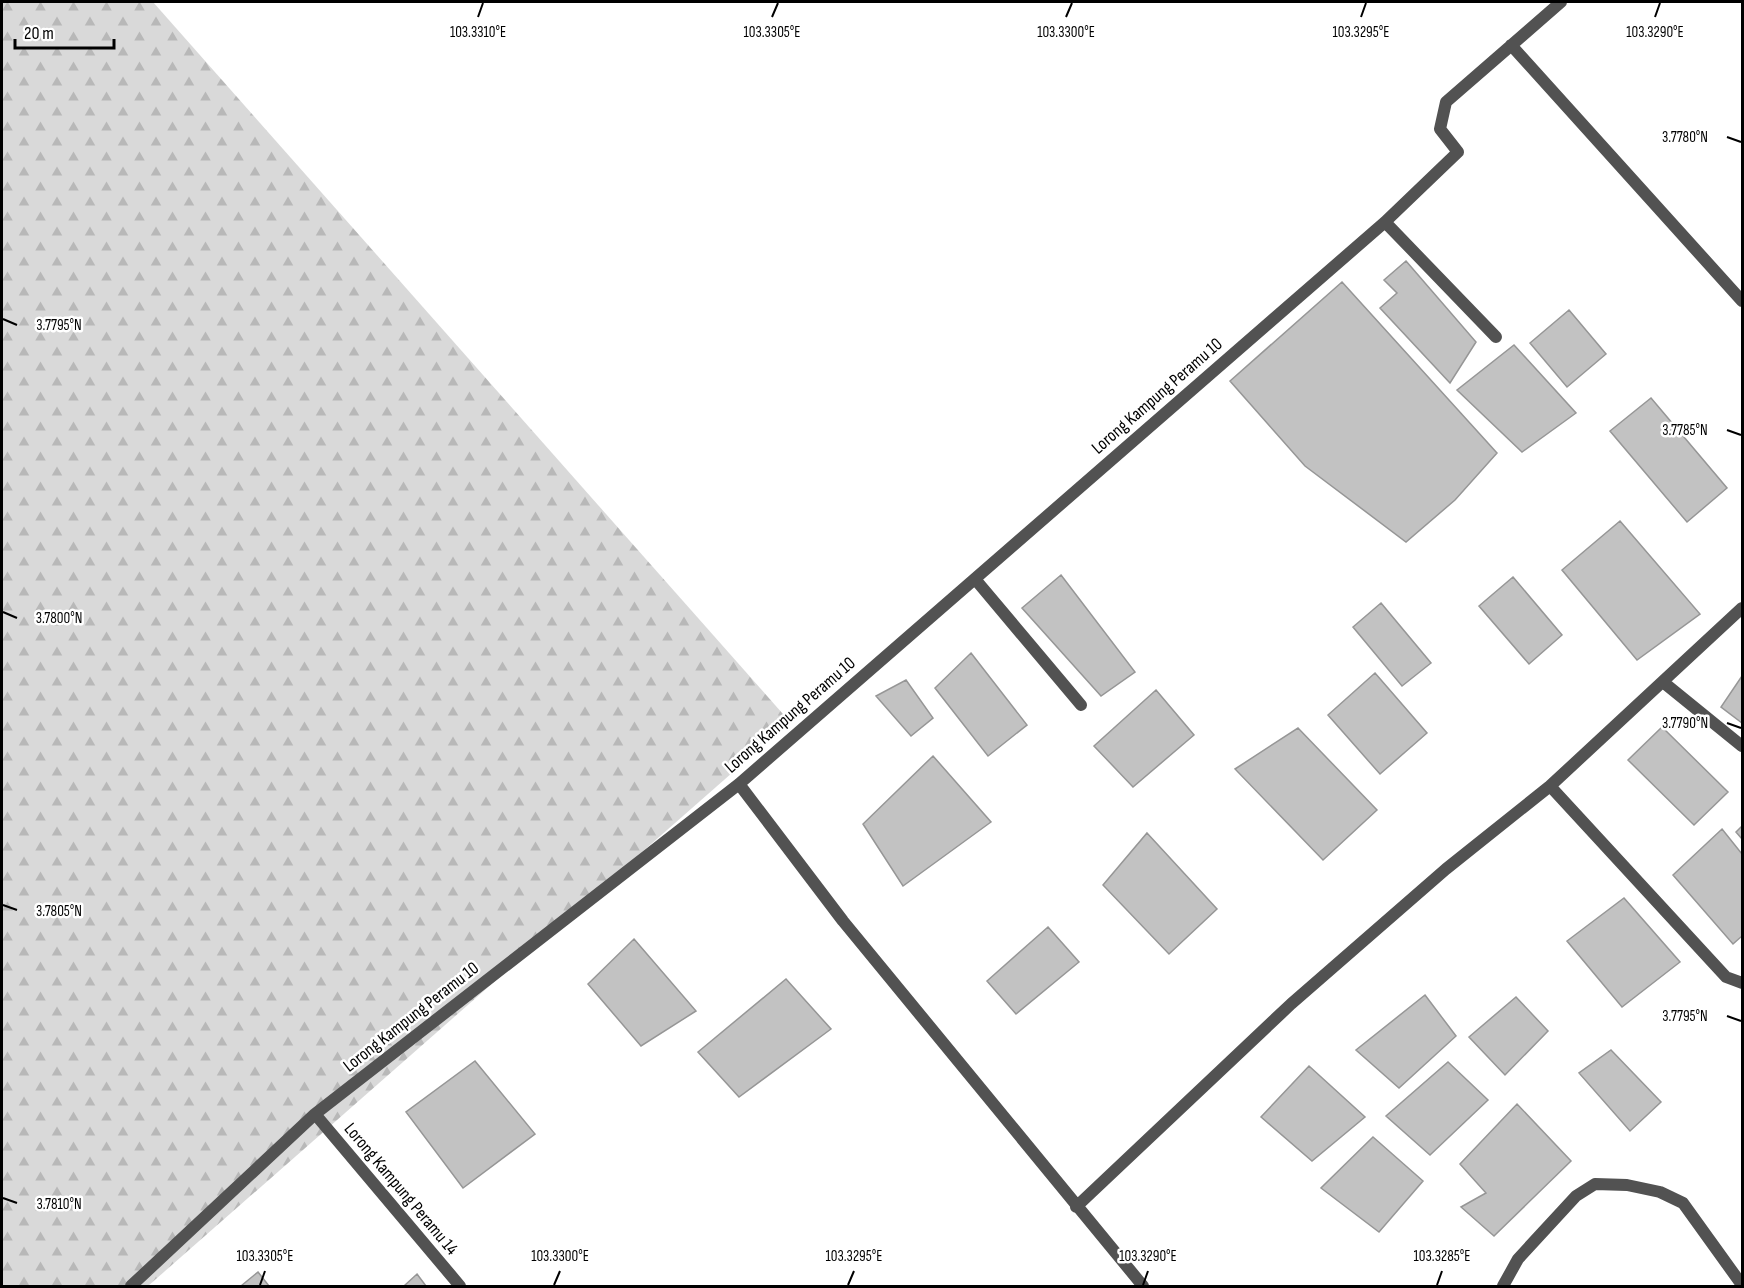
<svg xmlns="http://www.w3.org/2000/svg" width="1744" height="1288" font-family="'Sofia Sans Condensed',sans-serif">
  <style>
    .forest { fill: url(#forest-firs) }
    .building { fill: #c2c2c2; stroke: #969696; stroke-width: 1.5 }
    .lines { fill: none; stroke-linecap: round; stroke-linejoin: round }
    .street { stroke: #525252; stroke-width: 12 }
    .ticks { fill: none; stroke: #000; stroke-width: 2 }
    .labels { text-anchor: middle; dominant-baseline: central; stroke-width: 5; stroke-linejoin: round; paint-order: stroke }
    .street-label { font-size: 18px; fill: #000; stroke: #fff }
    .ticks-label { font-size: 15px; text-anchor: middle; fill: #000; stroke: #fff; stroke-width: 5; stroke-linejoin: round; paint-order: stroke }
  </style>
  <defs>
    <pattern id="forest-firs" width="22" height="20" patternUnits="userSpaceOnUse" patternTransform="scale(1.5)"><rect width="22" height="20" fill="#d9d9d9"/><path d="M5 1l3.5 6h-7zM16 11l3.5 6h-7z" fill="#b8b8b8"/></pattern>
  </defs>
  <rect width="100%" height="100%" fill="#fff"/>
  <path class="forest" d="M 2,2 L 153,2 L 790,722 L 148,1286 L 2,1286 Z"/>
  <path class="building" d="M 1406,261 L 1476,342 L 1450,383 L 1380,308 L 1397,293 L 1384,280 Z
    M 1342,282 L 1497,453 L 1455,500 L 1406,542 L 1305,466 L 1230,381 Z
    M 1569,310 L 1606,354 L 1567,387 L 1530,343 Z
    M 1514,345 L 1576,413 L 1522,452 L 1457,390 Z
    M 1651,398 L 1727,488 L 1687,522 L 1610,431 Z
    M 1620,521 L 1700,614 L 1637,660 L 1562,570 Z
    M 1061,575 L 1135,672 L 1101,696 L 1022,608 Z
    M 1513,577 L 1562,635 L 1529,664 L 1479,606 Z
    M 1381,603 L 1431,663 L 1402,686 L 1353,627 Z
    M 971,653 L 1027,725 L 988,756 L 935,688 Z
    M 1375,673 L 1427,733 L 1380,774 L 1328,715 Z
    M 1742,676 L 1742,723 L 1721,707 Z
    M 906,680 L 933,718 L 911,736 L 876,696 Z
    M 1156,690 L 1194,735 L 1133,787 L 1094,746 Z
    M 1662,727 L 1728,792 L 1694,825 L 1628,760 Z
    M 1298,728 L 1377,810 L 1323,860 L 1235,769 Z
    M 933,756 L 991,822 L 903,886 L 863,824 Z
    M 1742,826 L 1742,839 L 1736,832 Z
    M 1722,829 L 1742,854 L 1742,936 L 1733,944 L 1673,875 Z
    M 1147,833 L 1217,909 L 1169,954 L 1103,885 Z
    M 1624,898 L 1680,962 L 1622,1007 L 1567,941 Z
    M 1048,927 L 1079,962 L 1016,1014 L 987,981 Z
    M 634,939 L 696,1011 L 641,1046 L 588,984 Z
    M 786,979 L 831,1029 L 739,1097 L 698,1052 Z
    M 1425,995 L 1456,1036 L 1399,1088 L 1356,1050 Z
    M 1516,997 L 1548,1031 L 1505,1075 L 1469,1037 Z
    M 1611,1050 L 1661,1102 L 1630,1131 L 1579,1073 Z
    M 475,1061 L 535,1134 L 463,1188 L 406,1112 Z
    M 1448,1062 L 1488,1100 L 1430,1155 L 1386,1116 Z
    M 1309,1066 L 1365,1117 L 1312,1161 L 1261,1117 Z
    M 1517,1104 L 1571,1161 L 1494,1236 L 1461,1207 L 1486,1193 L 1460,1164 Z
    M 1373,1137 L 1423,1181 L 1379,1232 L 1321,1188 Z
    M 258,1272 L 269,1286 L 241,1286 Z
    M 417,1274 L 426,1286 L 404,1286 Z"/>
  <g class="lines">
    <path class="street" d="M 1511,45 L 1742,301
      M 1385,222 L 1496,337
      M 975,579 L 1081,705
      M 1663,682 L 1742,746
      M 739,784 L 843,921 L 1143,1286
      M 1550,786 L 1726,977 L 1742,983
      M 315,1114 L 460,1286
      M 1076,1207 L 1291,1004 L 1446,869 L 1550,786 L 1742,608
      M 131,1286 L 315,1114 L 739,784 L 1385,222 L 1458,152 L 1440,129 L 1446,102 L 1561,2
      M 1503,1286 L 1518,1259 L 1576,1196 L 1595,1184 L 1627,1185 L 1660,1192 L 1683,1203 L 1742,1285"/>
  </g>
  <path class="ticks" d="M 478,17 L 483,3M 772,17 L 778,3M 1066,17 L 1072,3M 1361,17 L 1366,3M 1655,17 L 1660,3M 1727,137 L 1741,142M 3,319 L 17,325M 1727,430 L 1741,435M 3,612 L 17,618M 1727,723 L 1741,728M 3,905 L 17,910M 1727,1016 L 1741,1021M 3,1198 L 17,1203M 260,1285 L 265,1271M 554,1285 L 560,1271M 848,1285 L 854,1271M 1143,1285 L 1148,1271M 1437,1285 L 1442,1271"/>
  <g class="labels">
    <g class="street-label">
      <text transform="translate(1157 396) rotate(-41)">Lorong Kampung Peramu 10</text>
      <text transform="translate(790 715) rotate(-41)">Lorong Kampung Peramu 10</text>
      <text transform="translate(411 1017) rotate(-38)">Lorong Kampung Peramu 10</text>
      <text transform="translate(401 1189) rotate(50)">Lorong Kampung Peramu 14</text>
    </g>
  </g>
  <g class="ticks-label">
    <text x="1655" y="37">103.3290°E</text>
    <text x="478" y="37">103.3310°E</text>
    <text x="772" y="37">103.3305°E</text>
    <text x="1066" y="37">103.3300°E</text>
    <text x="1361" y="37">103.3295°E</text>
    <text x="1685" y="142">3.7780°N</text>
    <text x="59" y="330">3.7795°N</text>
    <text x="1685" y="435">3.7785°N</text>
    <text x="59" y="623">3.7800°N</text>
    <text x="1685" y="728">3.7790°N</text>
    <text x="59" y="916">3.7805°N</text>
    <text x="1685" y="1021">3.7795°N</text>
    <text x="59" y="1209">3.7810°N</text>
    <text x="265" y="1261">103.3305°E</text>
    <text x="560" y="1261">103.3300°E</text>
    <text x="854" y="1261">103.3295°E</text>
    <text x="1148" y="1261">103.3290°E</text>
    <text x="1442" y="1261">103.3285°E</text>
  </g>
  <rect width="1744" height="1288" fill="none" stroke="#000000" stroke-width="6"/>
  <path d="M15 39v9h99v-9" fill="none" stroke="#000000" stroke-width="3"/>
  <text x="24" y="39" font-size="18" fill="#000000" stroke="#ffffff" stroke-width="4.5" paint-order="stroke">20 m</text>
</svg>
